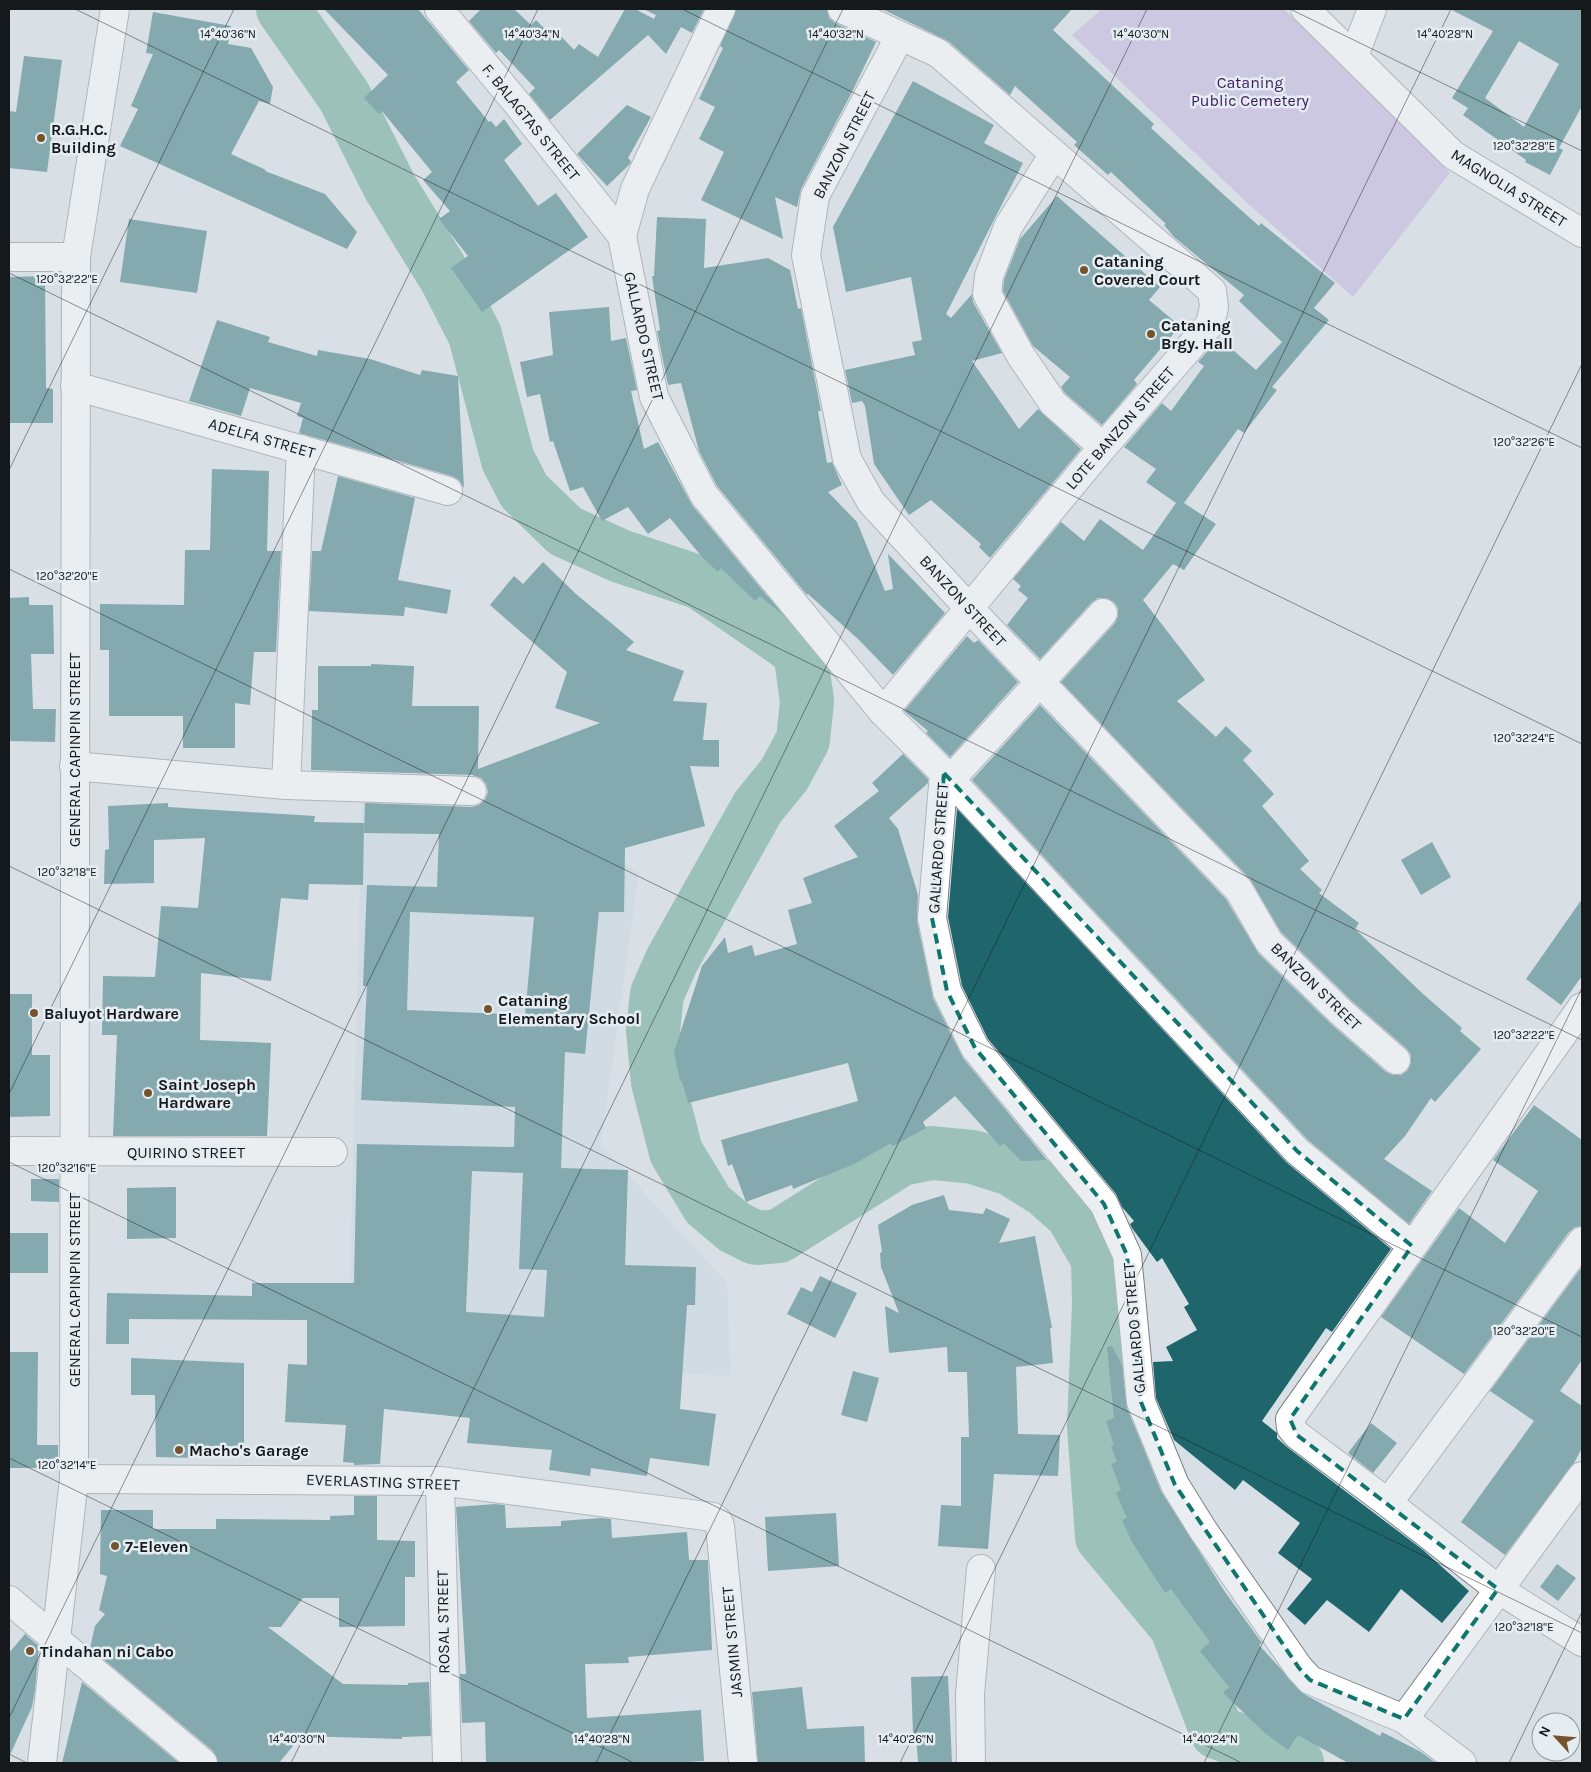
<svg xmlns="http://www.w3.org/2000/svg" width="1591" height="1772" font-family="Karla,sans-serif">
  <style>
    .built { fill: #c5d5df }
    .green { fill: #bfacdb }
    .lines { fill: none; stroke-linecap: round; stroke-linejoin: round }
    .river { stroke: #509c82; stroke-width: 54 }
    .building { fill: #1e666b; fill-rule: evenodd }
    .street-casing { stroke: #7a8186; stroke-width: 30 }
    .secondary-casing { stroke: #7a8186; stroke-width: 30 }
    .street { stroke: #fff; stroke-width: 28 }
    .secondary { stroke: #fff; stroke-width: 28 }
    .marked { fill: none; stroke: #0f766e; stroke-width: 4; stroke-dasharray: 10 6; stroke-linejoin: round }
    .ticks { fill: none; stroke: #16191b; stroke-width: 1; stroke-opacity: 0.45 }
    .poi-dot { fill: #76532c; stroke: #e5edf3; stroke-width: 2 }
    .labels { text-anchor: middle; dominant-baseline: central; stroke-width: 5; stroke-linejoin: round; paint-order: stroke }
    .park-label { font-size: 16px; fill: #3d1a5f; stroke: #e5edf3 }
    .street-label { font-size: 16px; fill: #16191b; stroke: #e5edf3 }
    .poi-label { font-size: 16px; font-weight: bold; fill: #16191b; stroke: #e5edf3; text-anchor: start }
    .ticks-label { font-size: 12px; text-anchor: middle; fill: #16191b; stroke: #e5edf3; stroke-width: 5; stroke-linejoin: round; paint-order: stroke }
  </style>
  <rect width="100%" height="100%" fill="#d8e0e6"/>
  <path class="built" d="M 362,793 L 490,794 L 639,872 L 601,1145 L 727,1283 L 731,1376 L 348,1356 Z"/>
  <path class="green" d="M 1102,9 L 1284,9 L 1450,173 L 1353,297 L 1245,201 L 1072,35 Z"/>
  <g class="lines">
    <path class="river" d="M 283,9 L 344,96 L 390,187 L 447,280 L 475,335 L 508,460 L 524,491 L 565,531 L 620,556 L 701,583 L 800,651 L 807,701 L 803,740 L 784,775 L 758,807 L 672,960 L 657,994 L 653,1031 L 658,1082 L 676,1152 L 708,1205 L 734,1227 L 756,1238 L 779,1236 L 901,1159 L 932,1153 L 973,1157 L 1011,1169 L 1046,1191 L 1072,1214 L 1098,1259 L 1099,1304 L 1094,1426 L 1102,1537 L 1176,1626 L 1217,1732 L 1297,1763"/>
  </g>
  <path class="building" d="M 324,9 L 418,9 L 469,70 L 456,82 L 489,122 L 491,121 L 496,127 L 504,119 L 522,144 L 504,160 L 538,206 L 556,193 L 588,237 L 482,312 L 451,268 L 468,256 L 439,219 L 450,211 L 423,180 L 432,172 L 382,111 L 379,114 L 364,98 L 388,75 Z
    M 481,9 L 514,9 L 531,25 L 536,20 L 553,37 L 558,33 L 574,50 L 579,44 L 598,57 L 625,9 L 635,9 L 654,19 L 656,15 L 643,9 L 704,9 L 692,33 L 681,27 L 666,54 L 648,35 L 550,120 L 529,94 L 535,88 L 499,50 L 496,53 L 469,21 Z
    M 736,9 L 827,9 L 829,18 L 835,23 L 876,42 L 853,90 L 801,189 L 797,207 L 775,197 L 783,239 L 701,200 L 724,152 L 699,139 L 715,107 L 699,99 L 723,48 L 720,46 Z
    M 882,9 L 1072,9 L 1053,30 L 1154,124 L 1151,128 L 1224,195 L 1259,226 L 1261,223 L 1335,283 L 1314,308 L 1329,320 L 1272,387 L 1277,390 L 1244,433 L 1238,429 L 1184,503 L 1216,524 L 1184,570 L 1173,564 L 1143,600 L 1205,680 L 1177,701 L 1216,737 L 1226,726 L 1252,751 L 1243,760 L 1274,794 L 1262,806 L 1309,861 L 1300,869 L 1322,890 L 1319,893 L 1359,923 L 1355,929 L 1422,993 L 1462,1028 L 1460,1031 L 1481,1049 L 1435,1102 L 1431,1098 L 1405,1136 L 1384,1159 L 1432,1191 L 1409,1224 L 1308,1140 L 972,780 L 1040,705 L 1226,899 L 1258,953 L 1331,1024 L 1386,1072 L 1393,1075 L 1401,1075 L 1408,1070 L 1411,1062 L 1411,1055 L 1407,1049 L 1353,1002 L 1281,932 L 1250,879 L 1061,682 L 1115,623 L 1118,616 L 1118,608 L 1114,602 L 1106,598 L 1098,598 L 1092,602 L 1040,659 L 1007,625 L 1028,598 L 1018,590 L 1021,586 L 1013,579 L 1061,522 L 1084,541 L 1100,519 L 1143,550 L 1176,503 L 1146,482 L 1156,469 L 1124,447 L 1162,403 L 1171,411 L 1204,366 L 1198,362 L 1219,338 L 1256,370 L 1282,342 L 1239,301 L 1244,295 L 1174,237 L 1164,225 L 1166,224 L 1111,172 L 1108,175 L 1074,145 L 1077,142 L 1015,86 L 1010,95 L 948,41 Z
    M 1450,9 L 1582,9 L 1582,106 L 1559,148 L 1563,150 L 1550,175 L 1525,162 L 1526,160 L 1463,115 L 1468,108 L 1452,98 L 1493,31 ZM 1519,41 L 1559,64 L 1524,127 L 1485,98 Z
    M 153,12 L 231,26 L 228,44 L 251,48 L 273,87 L 270,104 L 259,101 L 231,154 L 266,170 L 265,171 L 325,194 L 357,232 L 347,249 L 120,146 L 138,109 L 131,106 L 153,54 L 146,53 Z
    M 24,56 L 62,60 L 47,172 L 9,168 L 9,111 L 16,112 Z
    M 913,81 L 994,125 L 984,143 L 1023,163 L 946,314 L 951,318 L 972,294 L 973,302 L 1002,353 L 972,361 L 1019,429 L 1038,409 L 1081,449 L 990,558 L 979,547 L 981,544 L 931,500 L 909,515 L 874,464 L 865,406 L 862,401 L 852,403 L 845,370 L 915,355 L 912,342 L 922,340 L 911,277 L 846,292 L 833,227 Z
    M 627,105 L 651,117 L 628,158 L 631,161 L 630,164 L 607,186 L 577,154 Z
    M 1057,196 L 1160,287 L 1149,300 L 1180,326 L 1134,380 L 1137,384 L 1102,425 L 1065,393 L 1061,387 L 1070,377 L 1033,346 L 1003,291 L 1004,280 L 1020,239 Z
    M 657,217 L 706,219 L 704,268 L 768,258 L 790,270 L 798,309 L 801,308 L 821,411 L 818,411 L 827,463 L 832,462 L 842,485 L 828,492 L 857,522 L 885,591 L 893,589 L 888,554 L 945,613 L 893,675 L 859,640 L 808,594 L 807,595 L 717,486 L 699,451 L 681,383 L 668,385 L 657,331 L 660,330 L 652,276 L 654,276 Z
    M 129,219 L 207,231 L 197,293 L 120,282 Z
    M 45,276 L 46,388 L 53,389 L 53,423 L 9,423 L 9,277 Z
    M 609,307 L 611,341 L 626,338 L 637,390 L 631,391 L 644,449 L 658,442 L 692,505 L 783,615 L 760,596 L 755,601 L 721,568 L 718,572 L 702,557 L 670,518 L 648,534 L 628,507 L 602,521 L 583,487 L 570,491 L 553,441 L 550,442 L 540,394 L 527,397 L 520,362 L 553,355 L 549,312 Z
    M 217,320 L 270,337 L 268,342 L 317,356 L 318,350 L 370,359 L 420,375 L 422,370 L 458,376 L 464,488 L 459,480 L 452,476 L 299,433 L 303,418 L 297,416 L 301,403 L 250,388 L 241,416 L 189,401 Z
    M 212,469 L 269,471 L 267,551 L 281,551 L 276,652 L 254,652 L 250,705 L 235,703 L 235,748 L 183,748 L 183,716 L 109,716 L 109,650 L 100,650 L 100,604 L 184,605 L 185,550 L 210,550 Z
    M 338,476 L 415,498 L 398,580 L 451,590 L 447,614 L 405,607 L 404,616 L 309,611 L 312,551 L 321,551 Z
    M 543,562 L 576,594 L 634,642 L 626,650 L 684,671 L 673,701 L 707,703 L 703,740 L 719,740 L 719,767 L 690,766 L 705,826 L 625,848 L 624,912 L 599,912 L 585,1054 L 565,1052 L 561,1168 L 628,1170 L 625,1265 L 696,1267 L 695,1305 L 687,1305 L 680,1409 L 716,1414 L 709,1466 L 650,1458 L 647,1476 L 591,1468 L 590,1476 L 549,1470 L 552,1450 L 467,1443 L 470,1418 L 384,1409 L 380,1464 L 354,1465 L 354,1463 L 343,1462 L 346,1425 L 285,1422 L 288,1364 L 307,1365 L 307,1320 L 129,1319 L 129,1344 L 106,1344 L 107,1293 L 252,1296 L 252,1283 L 354,1283 L 357,1144 L 514,1147 L 515,1107 L 361,1100 L 367,986 L 363,986 L 367,885 L 437,887 L 439,834 L 364,833 L 365,803 L 472,807 L 479,805 L 485,800 L 488,792 L 486,784 L 481,778 L 472,775 L 311,770 L 312,710 L 318,710 L 318,666 L 371,666 L 371,664 L 414,666 L 412,706 L 479,706 L 478,769 L 600,723 L 555,708 L 567,672 L 490,605 L 514,576 L 523,584 ZM 410,912 L 534,917 L 525,1015 L 407,1010 ZM 472,1171 L 523,1173 L 519,1269 L 547,1270 L 544,1317 L 466,1312 Z
    M 29,597 L 29,605 L 53,605 L 54,654 L 31,654 L 33,709 L 56,709 L 55,742 L 9,741 L 9,598 Z
    M 967,636 L 974,643 L 978,640 L 1018,682 L 950,757 L 926,733 L 928,731 L 904,711 Z
    M 903,754 L 928,779 L 928,783 L 889,818 L 898,829 L 918,895 L 917,921 L 933,998 L 963,1058 L 1047,1160 L 1021,1161 L 1004,1143 L 1000,1146 L 955,1096 L 923,1122 L 926,1128 L 893,1146 L 891,1143 L 854,1164 L 793,1189 L 792,1185 L 746,1202 L 732,1164 L 728,1166 L 721,1140 L 858,1101 L 848,1063 L 688,1103 L 682,1081 L 680,1081 L 674,1052 L 702,966 L 725,937 L 728,953 L 752,945 L 755,956 L 797,944 L 788,910 L 812,903 L 803,878 L 858,857 L 834,826 L 879,791 L 872,783 Z
    M 168,803 L 168,807 L 315,816 L 314,822 L 364,823 L 363,885 L 309,884 L 308,900 L 281,898 L 271,981 L 201,973 L 200,1040 L 271,1043 L 267,1136 L 113,1136 L 117,1035 L 102,1035 L 103,976 L 155,977 L 161,906 L 198,908 L 205,838 L 154,840 L 154,883 L 104,884 L 105,850 L 109,849 L 108,806 Z
    M 957,809 L 1286,1162 L 1391,1249 L 1332,1332 L 1326,1328 L 1262,1421 L 1277,1433 L 1277,1438 L 1287,1447 L 1423,1550 L 1469,1591 L 1442,1623 L 1401,1589 L 1369,1632 L 1327,1600 L 1305,1625 L 1287,1609 L 1312,1579 L 1278,1553 L 1300,1523 L 1243,1480 L 1235,1490 L 1174,1440 L 1156,1398 L 1153,1362 L 1173,1361 L 1166,1347 L 1197,1330 L 1184,1307 L 1189,1304 L 1162,1258 L 1157,1262 L 1132,1228 L 1130,1224 L 1134,1221 L 1122,1207 L 1116,1194 L 988,1039 L 962,986 L 948,917 Z
    M 1432,842 L 1451,877 L 1421,895 L 1401,860 Z
    M 1582,899 L 1582,976 L 1561,1005 L 1526,979 Z
    M 9,994 L 32,994 L 32,1055 L 50,1055 L 50,1116 L 9,1117 Z
    M 1534,1105 L 1582,1140 L 1582,1226 L 1575,1227 L 1569,1232 L 1464,1374 L 1381,1317 L 1459,1208 L 1505,1243 L 1538,1191 L 1493,1160 Z
    M 31,1179 L 59,1179 L 59,1202 L 31,1201 Z
    M 176,1187 L 176,1238 L 127,1239 L 127,1188 Z
    M 944,1195 L 949,1210 L 983,1214 L 986,1208 L 1010,1219 L 999,1243 L 1035,1236 L 1052,1328 L 1050,1328 L 1053,1363 L 1016,1367 L 1018,1434 L 1060,1435 L 1058,1476 L 994,1474 L 988,1549 L 938,1546 L 941,1505 L 961,1506 L 961,1437 L 969,1437 L 967,1372 L 948,1372 L 947,1347 L 889,1353 L 885,1306 L 899,1313 L 881,1267 L 880,1253 L 882,1252 L 878,1225 L 912,1205 Z
    M 9,1233 L 48,1233 L 48,1273 L 9,1273 Z
    M 1582,1267 L 1582,1360 L 1560,1391 L 1582,1406 L 1582,1448 L 1574,1463 L 1505,1555 L 1461,1522 L 1534,1421 L 1490,1391 Z
    M 820,1276 L 857,1293 L 835,1338 L 787,1314 L 801,1287 L 812,1292 Z
    M 1112,1346 L 1122,1365 L 1127,1408 L 1161,1491 L 1225,1592 L 1262,1643 L 1259,1645 L 1304,1694 L 1380,1736 L 1382,1732 L 1421,1752 L 1436,1763 L 1348,1763 L 1298,1735 L 1288,1750 L 1265,1733 L 1223,1693 L 1229,1687 L 1200,1651 L 1210,1642 L 1171,1589 L 1165,1593 L 1132,1542 L 1122,1520 L 1127,1518 L 1116,1493 L 1121,1490 L 1111,1464 L 1117,1462 L 1111,1446 L 1114,1445 L 1106,1421 L 1114,1418 L 1107,1347 Z
    M 9,1352 L 38,1352 L 37,1445 L 58,1445 L 58,1468 L 9,1468 Z
    M 131,1358 L 244,1363 L 244,1446 L 195,1446 L 195,1458 L 156,1457 L 155,1395 L 131,1395 Z
    M 853,1371 L 879,1378 L 867,1422 L 841,1415 Z
    M 1371,1423 L 1397,1443 L 1373,1473 L 1348,1453 Z
    M 354,1496 L 377,1496 L 377,1540 L 415,1541 L 415,1577 L 405,1577 L 405,1626 L 339,1627 L 339,1598 L 303,1598 L 281,1627 L 268,1627 L 343,1684 L 408,1685 L 408,1683 L 429,1682 L 431,1736 L 402,1737 L 402,1739 L 301,1736 L 279,1763 L 218,1763 L 213,1751 L 90,1648 L 95,1626 L 105,1614 L 99,1610 L 107,1576 L 100,1574 L 101,1510 L 153,1510 L 153,1529 L 216,1529 L 216,1519 L 330,1520 L 330,1516 L 354,1515 Z
    M 495,1504 L 505,1505 L 506,1528 L 561,1526 L 561,1521 L 601,1518 L 611,1519 L 612,1538 L 687,1532 L 689,1560 L 708,1560 L 712,1650 L 628,1657 L 629,1663 L 585,1664 L 587,1718 L 701,1710 L 704,1761 L 670,1763 L 486,1763 L 485,1722 L 462,1723 L 460,1674 L 466,1674 L 456,1507 Z
    M 836,1513 L 839,1566 L 768,1571 L 765,1517 Z
    M 1557,1564 L 1576,1578 L 1558,1601 L 1540,1587 Z
    M 25,1634 L 39,1646 L 35,1690 L 32,1707 L 9,1757 L 9,1653 Z
    M 948,1676 L 952,1763 L 918,1763 L 916,1734 L 913,1734 L 911,1677 Z
    M 82,1682 L 179,1763 L 62,1763 Z
    M 802,1687 L 807,1729 L 864,1726 L 865,1763 L 758,1763 L 752,1692 Z"/>
  <g class="lines">
    <g class="street-casing">
      <path id="street" d="M 439,9 L 520,107 L 622,236
        M 842,9 L 938,53 L 1212,291 L 1214,307 L 1210,324 L 1103,447 L 883,712
        M 1305,9 L 1453,155 L 1582,233
        M 900,36 L 815,196 L 806,255 L 847,459 L 871,502 L 969,608 L 1239,890 L 1269,942 L 1342,1013 L 1396,1060
        M 1354,56 L 1372,9
        M 1054,154 L 1008,227 L 989,276 L 987,294 L 1021,356 L 1053,403 L 1103,447
        M 9,257 L 76,257
        M 75,386 L 448,491
        M 74,766 L 286,785 L 472,791
        M 944,773 L 1297,1151 L 1412,1246
        M 950,780 L 1103,613
        M 286,785 L 301,449
        M 1582,1007 L 1290,1419 L 1291,1428 L 1297,1435 L 1388,1503 L 1498,1589 L 1582,1642
        M 9,1151 L 333,1152
        M 74,1479 L 440,1481 L 713,1517 L 718,1521 L 720,1526 L 743,1763
        M 440,1481 L 447,1763
        M 1388,1503 L 1582,1241
        M 9,1600 L 203,1763
        M 1404,1719 L 1582,1476
        M 971,1763 L 970,1694 L 981,1569"/>
    </g>
    <g class="secondary-casing">
      <path id="secondary" d="M 721,9 L 635,189 L 622,236 L 654,397 L 704,495 L 883,712 L 944,773 L 932,918 L 947,991 L 975,1048 L 1104,1204 L 1127,1255 L 1141,1402 L 1175,1485 L 1203,1530 L 1299,1668 L 1310,1680 L 1404,1719 L 1462,1763
        M 42,1763 L 74,1479 L 76,257 L 115,9"/>
    </g>
    <use href="#street" class="street"/>
    <use href="#secondary" class="secondary"/>
  </g>
  <path d="M0 0H1591V1772H0ZM 944,773 L 1297,1151 L 1412,1246 L 1290,1419 L 1297,1435 L 1498,1589 L 1404,1719 L 1310,1680 L 1299,1668 L 1175,1485 L 1141,1402 L 1127,1255 L 1104,1204 L 975,1048 L 947,991 L 932,918 Z" fill="#d8e0e6" fill-opacity=".55" fill-rule="evenodd"/>
  <path class="marked" d="M 944,773 L 1297,1151 L 1412,1246 L 1290,1419 L 1297,1435 L 1498,1589 L 1404,1719 L 1310,1680 L 1299,1668 L 1175,1485 L 1141,1402 L 1127,1255 L 1104,1204 L 975,1048 L 947,991 L 932,918 Z"/>
  <path class="ticks" d="M 75,9 L 1582,744M 682,9 L 1582,448M 1290,9 L 1582,151M 9,273 L 1582,1040M 9,470 L 234,9M 9,569 L 1582,1337M 9,866 L 1582,1633M 9,1094 L 538,9M 9,1162 L 1242,1763M 9,1458 L 634,1763M 9,1718 L 843,9M 9,1754 L 27,1763M 291,1763 L 1147,9M 596,1763 L 1451,9M 900,1763 L 1582,364M 1204,1763 L 1582,988M 1509,1763 L 1582,1612"/>
  <g class="poi-dot">
    <circle cx="41" cy="138" r="5"/>
    <circle cx="1084" cy="270" r="5"/>
    <circle cx="1151" cy="334" r="5"/>
    <circle cx="488" cy="1009" r="5"/>
    <circle cx="34" cy="1013" r="5"/>
    <circle cx="148" cy="1093" r="5"/>
    <circle cx="179" cy="1450" r="5"/>
    <circle cx="115" cy="1546" r="5"/>
    <circle cx="30" cy="1651" r="5"/>
  </g>
  <g class="labels">
    <g class="park-label">
      <text x="1250" y="82">Cataning<tspan x="1250" dy="18">Public Cemetery</tspan></text>
    </g>
    <g class="street-label">
      <text transform="translate(531 122) rotate(51)">F. BALAGTAS STREET</text>
      <text transform="translate(844 145) rotate(-63)">BANZON STREET</text>
      <text transform="translate(1509 188) rotate(32)">MAGNOLIA STREET</text>
      <text transform="translate(644 336) rotate(77)">GALLARDO STREET</text>
      <text transform="translate(1120 428) rotate(-49)">LOTE BANZON STREET</text>
      <text transform="translate(262 438) rotate(16)">ADELFA STREET</text>
      <text transform="translate(963 601) rotate(47)">BANZON STREET</text>
      <text transform="translate(74 750) rotate(-90)">GENERAL CAPINPIN STREET</text>
      <text transform="translate(938 848) rotate(-86)">GALLARDO STREET</text>
      <text transform="translate(1316 986) rotate(44)">BANZON STREET</text>
      <text x="186" y="1152">QUIRINO STREET</text>
      <text transform="translate(74 1290) rotate(-90)">GENERAL CAPINPIN STREET</text>
      <text transform="translate(1134 1328) rotate(-95)">GALLARDO STREET</text>
      <text transform="translate(383 1482) rotate(2)">EVERLASTING STREET</text>
      <text transform="translate(443 1622) rotate(-91)">ROSAL STREET</text>
      <text transform="translate(732 1642) rotate(-95)">JASMIN STREET</text>
    </g>
    <g class="poi-label">
      <text x="51" y="129">R.G.H.C.<tspan x="51" dy="18">Building</tspan></text>
      <text x="1094" y="261">Cataning<tspan x="1094" dy="18">Covered Court</tspan></text>
      <text x="1161" y="325">Cataning<tspan x="1161" dy="18">Brgy. Hall</tspan></text>
      <text x="498" y="1000">Cataning<tspan x="498" dy="18">Elementary School</tspan></text>
      <text x="44" y="1013">Baluyot Hardware</text>
      <text x="158" y="1084">Saint Joseph<tspan x="158" dy="18">Hardware</tspan></text>
      <text x="189" y="1450">Macho's Garage</text>
      <text x="125" y="1546">7-Eleven</text>
      <text x="40" y="1651">Tindahan ni Cabo</text>
    </g>
  </g>
  <g class="ticks-label">
    <text x="228" y="38">14°40'36"N</text>
    <text x="532" y="38">14°40'34"N</text>
    <text x="836" y="38">14°40'32"N</text>
    <text x="1141" y="38">14°40'30"N</text>
    <text x="1445" y="38">14°40'28"N</text>
    <text x="1524" y="150">120°32'28"E</text>
    <text x="67" y="283">120°32'22"E</text>
    <text x="1524" y="446">120°32'26"E</text>
    <text x="67" y="580">120°32'20"E</text>
    <text x="1524" y="742">120°32'24"E</text>
    <text x="67" y="876">120°32'18"E</text>
    <text x="1524" y="1039">120°32'22"E</text>
    <text x="67" y="1172">120°32'16"E</text>
    <text x="1524" y="1335">120°32'20"E</text>
    <text x="67" y="1469">120°32'14"E</text>
    <text x="1524" y="1631">120°32'18"E</text>
    <text x="297" y="1743">14°40'30"N</text>
    <text x="602" y="1743">14°40'28"N</text>
    <text x="906" y="1743">14°40'26"N</text>
    <text x="1210" y="1743">14°40'24"N</text>
  </g>
  <rect width="1591" height="1772" fill="none" stroke="#16191b" stroke-width="20"/>
  <g transform="translate(1556 1737) rotate(296)"><circle r="24" fill="#e5edf3" stroke="#92989d"/>
  <path d="M0-4L9 19L0 12L-9 19Z" fill="#76532c"/>
  <text y="-8" font-size="14" font-weight="bold" text-anchor="middle" fill="#16191b">N</text>
  </g>
</svg>
